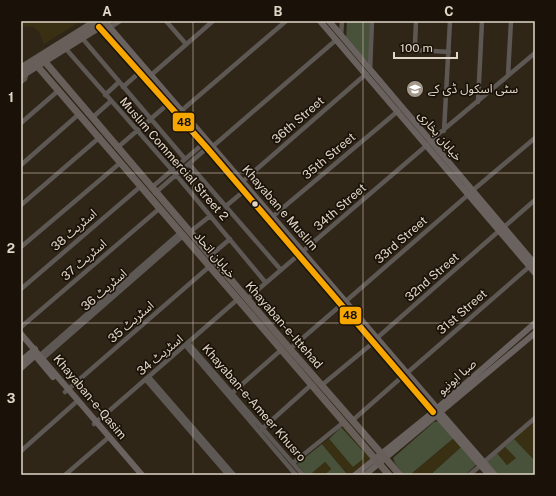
<svg xmlns="http://www.w3.org/2000/svg" width="556" height="496" font-family="'Public Sans','Noto Sans Arabic',sans-serif">
  <style>
    .green { fill: #485139 }
    .sand { fill: #393013 }
    .lines { fill: none; stroke-linecap: round; stroke-linejoin: round }
    .street { stroke: #5e5855; stroke-width: 4.5 }
    .secondary { stroke: #6a625f; stroke-width: 6 }
    .primary { stroke: #685f5a; stroke-width: 7 }
    .bus-1-casing { stroke: #1a1208; stroke-width: 9 }
    .bus-1 { stroke: #f7a600; stroke-width: 6 }
    .grid { fill: none; stroke: #e1d6c7; stroke-width: 1; stroke-opacity: 0.55 }
    .bus-dot { fill: #e1d6c7; stroke: #1a1208; stroke-width: 1.5 }
    .labels { text-anchor: middle; dominant-baseline: central; stroke-width: 3.5; stroke-linejoin: round; paint-order: stroke }
    .poi-label { font-size: 12px; fill: #e1d6c7; stroke: #1a1208; text-anchor: start }
    .street-label { font-size: 12px; fill: #e1d6c7; stroke: #1a1208 }
    .line-badge { stroke: #1a1208; stroke-width: 1.5 }
    .pale-badge-label { font-size: 11px; text-anchor: middle; font-weight: bold; fill: #111 }
    .neatline { fill: none; stroke: #e1d6c7; stroke-width: 1.5 }
    .grid-label { font-size: 13px; text-anchor: middle; font-weight: bold; fill: #e1d6c7 }
  </style>
  <rect width="100%" height="100%" fill="#2f2618"/>
  <path class="green" d="M 347,21 L 371,21 L 369,63 L 346,39 Z
    M 439,421 L 454,438 L 410,475 L 404,475 L 395,463 L 393,458 L 434,422 Z
    M 341,427 L 364,452 L 364,459 L 353,468 L 329,439 Z
    M 514,439 L 535,446 L 535,475 L 499,475 L 487,462 L 497,453 L 507,465 L 515,458 L 505,447 Z
    M 322,444 L 348,475 L 324,475 L 331,469 L 325,462 L 310,475 L 306,475 L 297,464 Z
    M 461,447 L 477,464 L 465,475 L 430,475 Z"/>
  <path class="sand" d="M 21,21 L 81,21 L 44,44 L 39,32 L 33,27 L 21,26 Z
    M 535,420 L 535,461 L 514,439 Z
    M 344,425 L 372,458 L 352,475 L 348,475 L 322,444 L 329,439 L 353,467 L 363,459 L 364,452 L 341,427 Z
    M 454,438 L 461,447 L 430,475 L 410,475 Z
    M 505,447 L 516,458 L 507,465 L 497,453 Z
    M 325,462 L 331,469 L 324,475 L 310,475 Z"/>
  <g class="lines">
    <path class="street" d="M 166,21 L 186,44
      M 416,21 L 415,45 L 417,50 L 449,52
      M 103,32 L 120,21
      M 341,35 L 342,21
      M 82,38 L 185,159
      M 66,49 L 172,170 L 266,283
      M 370,71 L 372,21
      M 508,75 L 511,21
      M 150,76 L 213,21
      M 21,82 L 25,79 L 27,72
      M 123,87 L 140,72
      M 105,95 L 119,82
      M 478,102 L 482,21
      M 181,111 L 286,21
      M 92,118 L 111,101
      M 21,123 L 59,90
      M 444,131 L 450,21
      M 430,141 L 535,53
      M 212,147 L 336,40
      M 117,148 L 168,104
      M 189,164 L 281,270
      M 21,165 L 79,114
      M 242,182 L 366,74
      M 151,188 L 203,144
      M 472,191 L 535,138
      M 155,193 L 207,148
      M 21,205 L 100,137
      M 226,206 L 244,191
      M 272,217 L 398,111
      M 504,227 L 535,200
      M 190,232 L 210,216
      M 21,247 L 120,163
      M 210,256 L 230,239
      M 21,289 L 141,186
      M 247,299 L 427,145
      M 346,301 L 469,194
      M 21,327 L 160,208
      M 377,338 L 500,230
      M 189,344 L 303,475
      M 186,346 L 296,475
      M 290,349 L 341,305
      M 38,357 L 181,232
      M 41,360 L 184,235
      M 407,373 L 530,266
      M 149,377 L 234,475
      M 146,380 L 228,475
      M 322,385 L 374,342
      M 65,392 L 210,266
      M 230,395 L 281,350
      M 353,420 L 403,376
      M 94,424 L 238,299
      M 262,429 L 311,385
      M 21,451 L 75,403
      M 484,462 L 535,418
      M 293,463 L 344,422
      M 65,475 L 109,437
      M 469,475 L 480,466"/>
    <path class="secondary" d="M 320,21 L 535,273
      M 329,21 L 535,264
      M 106,23 L 437,408
      M 99,27 L 207,148 L 433,412
      M 21,334 L 142,475
      M 33,353 L 53,377
      M 21,361 L 35,349
      M 21,368 L 37,354
      M 441,413 L 495,475
      M 437,416 L 489,475
      M 355,475 L 433,412 L 535,323
      M 365,475 L 535,333"/>
    <path class="primary" d="M 40,56 L 290,349 L 400,475
      M 33,61 L 389,475
      M 21,68 L 96,21
      M 21,76 L 109,21"/>
    <g class="bus-1-casing">
      <path id="bus-1" d="M 99,27 L 207,148 L 433,412"/>
    </g>
    <use href="#bus-1" class="bus-1"/>
  </g>
  <path class="grid" d="M 193,21 L 193,475M 363,21 L 363,475M 21,173 L 535,173M 21,323 L 535,323"/>
  <defs>
    <g id="school-disc" transform="scale(0.9)"><circle r="9.5" fill="#a3988a" stroke="#1a1208"/><path d="M0-5L7-2L0 1L-7-2ZM-4 1L0 2.5L4 1V4Q0 6-4 4Z" fill="#fff"/></g>
  </defs>
  <g fill-rule="evenodd">
    <use href="#school-disc" x="415" y="89"/>
  </g>
  <circle class="bus-dot" cx="255" cy="204" r="3.5"/>
  <g class="labels">
    <g class="poi-label">
      <text x="428" y="89">سٹی اسکول ڈی کے</text>
    </g>
    <g class="street-label">
      <text transform="translate(298 120) rotate(-41)">36th Street</text>
      <text transform="translate(440 136) rotate(50)">خیابان بخاری</text>
      <text transform="translate(329 156) rotate(-40)">35th Street</text>
      <text transform="translate(174 159) rotate(49)">Muslim Commercial Street 2</text>
      <text transform="translate(340 207) rotate(-41)">34th Street</text>
      <text transform="translate(280 208) rotate(49)">Khayaban e Muslim</text>
      <text transform="translate(74 230) rotate(-41)">اسٹریٹ 38</text>
      <text transform="translate(401 240) rotate(-41)">33rd Street</text>
      <text transform="translate(215 255) rotate(50)">خیابان اتحاد</text>
      <text transform="translate(84 260) rotate(-41)">اسٹریٹ 37</text>
      <text transform="translate(432 277) rotate(-41)">32nd Street</text>
      <text transform="translate(104 290) rotate(-41)">اسٹریٹ 36</text>
      <text transform="translate(462 312) rotate(-41)">31st Street</text>
      <text transform="translate(131 322) rotate(-41)">اسٹریٹ 35</text>
      <text transform="translate(284 325) rotate(49)">Khayaban-e-Ittehad</text>
      <text transform="translate(160 355) rotate(-40)">اسٹریٹ 34</text>
      <text transform="translate(457 377) rotate(-41)">صبا ایونیو</text>
      <text transform="translate(90 397) rotate(50)">Khayaban-e-Qasim</text>
      <text transform="translate(254 403) rotate(49)">Khayaban-e-Ameer Khusro</text>
    </g>
  </g>
  <g class="line-badge">
    <rect x="172" y="112" width="23" height="20" rx="4" fill="#f7a600"/>
    <rect x="339" y="306" width="23" height="19" rx="4" fill="#f7a600"/>
  </g>
  <g class="pale-badge-label">
    <text x="184" y="126">48</text>
    <text x="350" y="319">48</text>
  </g>
  <rect width="556" height="496" fill="none" stroke="#1a1208" stroke-width="44"/>
  <path d="M394 52v6h63v-6" fill="none" stroke="#e1d6c7" stroke-width="2"/>
  <text x="400" y="52" font-size="12" fill="#e1d6c7" stroke="#1a1208" stroke-width="3" paint-order="stroke">100 m</text>
  <rect x="22" y="22" width="512" height="452" class="neatline"/>
  <g class="grid-label">
    <text x="107" y="16">A</text>
    <text x="278" y="16">B</text>
    <text x="449" y="16">C</text>
    <text x="11" y="102">1</text>
    <text x="11" y="253">2</text>
    <text x="11" y="403">3</text>
  </g>
</svg>
